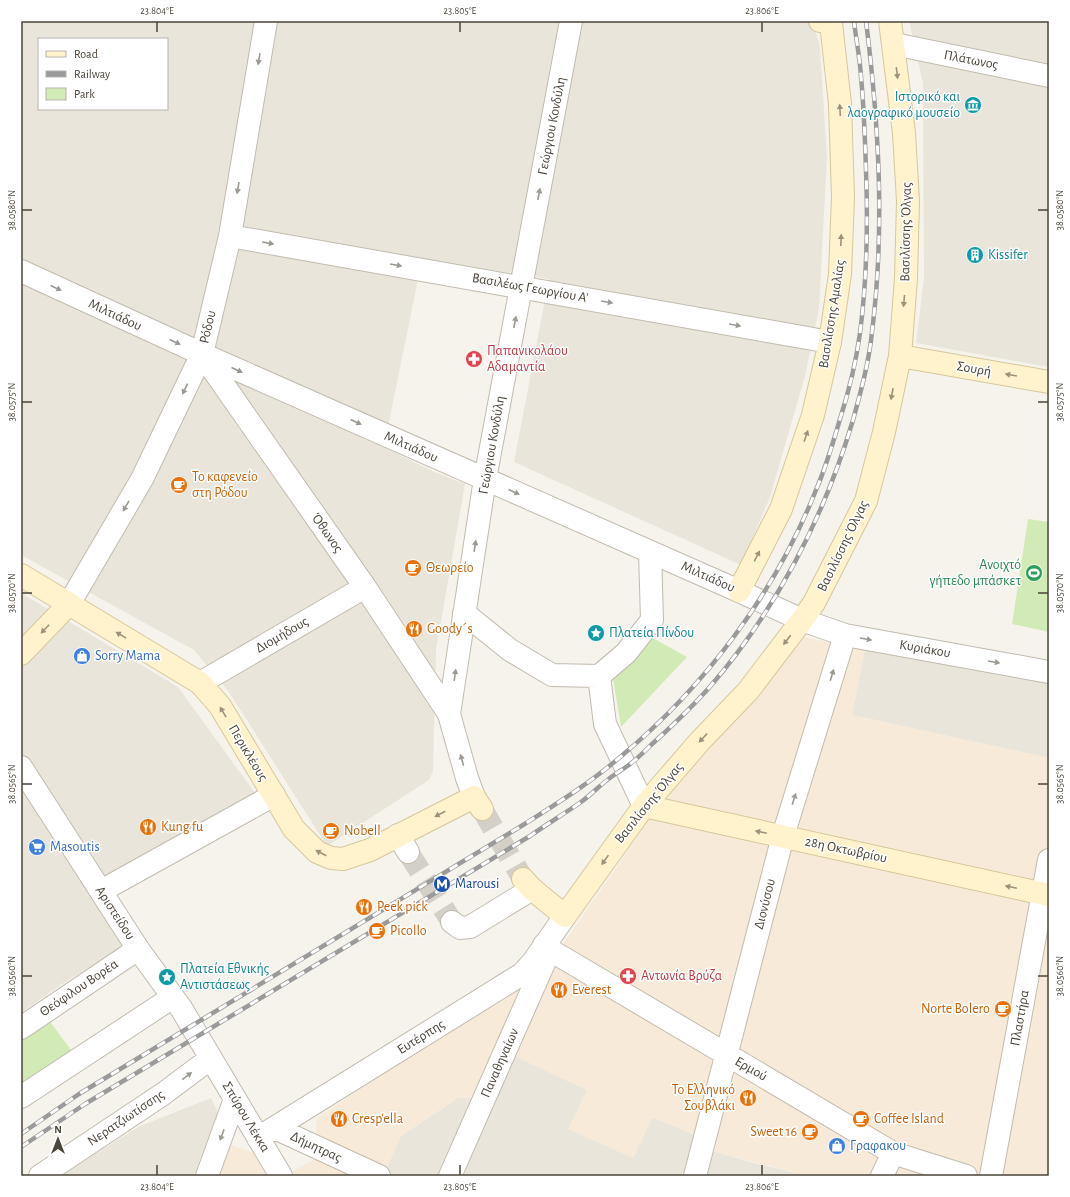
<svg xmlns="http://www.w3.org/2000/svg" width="1070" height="1197" font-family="'Alegreya Sans',sans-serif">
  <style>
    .residential { fill: #eae5da; fill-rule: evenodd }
    .commercial { fill: #f7ead8 }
    .green { fill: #d2eab5 }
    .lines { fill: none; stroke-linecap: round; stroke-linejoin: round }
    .street-tunnel { stroke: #d4d0c8; stroke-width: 22; stroke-dasharray: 22 11; stroke-linecap: butt }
    .secondary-tunnel { stroke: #d4d0c8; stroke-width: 22; stroke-dasharray: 22 11; stroke-linecap: butt }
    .street-casing { stroke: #c2bbae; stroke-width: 24 }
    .secondary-casing { stroke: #d6c79b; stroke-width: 24 }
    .street { stroke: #fff; stroke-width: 22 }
    .secondary { stroke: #fff3cd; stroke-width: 22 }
    .rail-casing { stroke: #9a9a9a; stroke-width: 4.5 }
    .rail { stroke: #fff; stroke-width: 3; stroke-dasharray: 9; stroke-linecap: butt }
    .oneway { fill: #9c9892 }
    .oneway2 { fill: #9c937c }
    .ticks { fill: none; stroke: #4b4439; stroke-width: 1.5 }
    .labels { text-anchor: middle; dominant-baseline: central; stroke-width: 3; stroke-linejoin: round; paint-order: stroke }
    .street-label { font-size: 14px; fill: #4b4439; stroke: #fff }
    .culture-label { font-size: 14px; fill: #0d838f; stroke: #fff; text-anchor: start }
    .health-label { font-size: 14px; fill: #be3a42; stroke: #fff; text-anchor: start }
    .food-label { font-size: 14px; fill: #c56008; stroke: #fff; text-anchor: start }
    .leisure-label { font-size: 14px; fill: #27864d; stroke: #fff; text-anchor: end }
    .shop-label { font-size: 14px; fill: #366cbe; stroke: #fff; text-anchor: start }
    .transit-label { font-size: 14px; fill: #164399; stroke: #fff; text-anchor: start }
    .neatline { fill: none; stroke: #4b4439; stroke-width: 1.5 }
    .ticks-label { font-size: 10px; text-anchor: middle; fill: #4b4439 }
  </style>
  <rect width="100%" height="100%" fill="#f6f3ec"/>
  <path class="residential" d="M 21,21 L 813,21 L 820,48 L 827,157 L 819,309 L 805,376 L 770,497 L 741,565 L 514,462 L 549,279 L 422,259 L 384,447 L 432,471 L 465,484 L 436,650 L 433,771 L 429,780 L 327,846 L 229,692 L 194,650 L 21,555 ZM 39,39 L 167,39 L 167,109 L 39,109 Z
    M 909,21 L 1049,21 L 1049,367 L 916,343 L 924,278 L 923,83 Z
    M 21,593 L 178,687 L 260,800 L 91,895 L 123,946 L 59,986 L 21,1013 Z
    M 865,649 L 1049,683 L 1049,758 L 852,715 Z
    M 513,1055 L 587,1090 L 633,1158 L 652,1117 L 698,1136 L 695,1146 L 761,1165 L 786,1170 L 799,1176 L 383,1176 L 401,1136 L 458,1098 L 476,1097 Z
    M 211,1098 L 218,1112 L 194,1176 L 60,1176 L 138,1127 Z"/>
  <path class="commercial" d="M 802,637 L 865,649 L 852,715 L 1049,758 L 1049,1176 L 799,1176 L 786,1170 L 715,1152 L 717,1141 L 698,1136 L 653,1117 L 633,1158 L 568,1129 L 587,1090 L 513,1055 L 476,1097 L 458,1098 L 401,1136 L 383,1176 L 284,1176 L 315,1159 L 317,1118 L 422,1048 L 545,970 L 668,793 Z
    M 228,1144 L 254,1153 L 266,1176 L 216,1176 Z"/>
  <path class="green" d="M 1028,519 L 1049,522 L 1049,632 L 1012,624 Z
    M 651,637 L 687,657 L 621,727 L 613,678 Z
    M 48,1019 L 74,1054 L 21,1094 L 21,1039 Z"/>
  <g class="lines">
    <path class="street-tunnel" d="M 408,852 L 452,922"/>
    <path class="secondary-tunnel" d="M 482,809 L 523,879"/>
    <g class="street-casing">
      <path id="street" d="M 894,44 L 1049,76
        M 230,236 L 830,342
        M 21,271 L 202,354 L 739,591 L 802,620 L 845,635 L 1049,672
        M 202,354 L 365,587 L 449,714
        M 69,604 L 142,479 L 202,354 L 230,236 L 266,21
        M 464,613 L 510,650 L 552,675 L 599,676 L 605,724 L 644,806
        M 599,676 L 626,653 L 652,620 L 650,552
        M 200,683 L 365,587
        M 21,767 L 138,949 L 181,1008 L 281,1176
        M 474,797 L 467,778 L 449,714 L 485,479 L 571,21
        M 398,835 L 408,852
        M 101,891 L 274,795
        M 452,922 L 460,928 L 470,927 L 532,889
        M 544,945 L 550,950 L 893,1153 L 966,1176
        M 21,1028 L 138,949
        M 21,1097 L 173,997
        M 275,1128 L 379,1176
        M 258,1138 L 522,974 L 533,962 L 565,916
        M 40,1176 L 163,1094 L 211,1058
        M 207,1176 L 235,1099
        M 450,1176 L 548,954
        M 695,1176 L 783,836 L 845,635
        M 882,1176 L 893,1153
        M 991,1176 L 1049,860"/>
    </g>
    <g class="secondary-casing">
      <path id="secondary" d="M 900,356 L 1049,382
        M 21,575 L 200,683 L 220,706 L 294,829 L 317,852 L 331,858 L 343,859 L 370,850 L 474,797 L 482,809
        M 739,591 L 781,509 L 813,415 L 830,342 L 840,274 L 843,197 L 840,104 L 831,23 L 820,21
        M 21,654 L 69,604
        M 644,806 L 1049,895
        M 523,879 L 532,889 L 565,916 L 644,806 L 700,741 L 748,691 L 802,620 L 814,603 L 866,501 L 884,432 L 900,356 L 906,278 L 908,201 L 904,133 L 890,21"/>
    </g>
    <use href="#street" class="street"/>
    <use href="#secondary" class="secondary"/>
    <g class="rail-casing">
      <path id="rail" d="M 21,1134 L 79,1094 L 523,825 C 556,804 590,783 619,758 C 705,687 775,593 816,490 C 826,467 833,443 840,419 C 849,391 856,362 860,333 C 867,279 868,224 866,170 C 865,139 864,107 861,77 C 860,58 856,39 854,21
        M 21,1147 L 85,1104 L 530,836 C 547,824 564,814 581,802 C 592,794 602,783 614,775 C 618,772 622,770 626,767 C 635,761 643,753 651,745 C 670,728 690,709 708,689 C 775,612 824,518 853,420 C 861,391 869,362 872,332 C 885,229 879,125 866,21"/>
    </g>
    <use href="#rail" class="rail"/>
  </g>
  <defs><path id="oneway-solid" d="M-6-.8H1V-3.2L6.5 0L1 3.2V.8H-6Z"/></defs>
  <g class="oneway">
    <use href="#oneway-solid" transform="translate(259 59) rotate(100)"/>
    <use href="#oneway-solid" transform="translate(238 188) rotate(100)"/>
    <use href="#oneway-solid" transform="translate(539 194) rotate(-79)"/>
    <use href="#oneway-solid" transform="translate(268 243) rotate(10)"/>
    <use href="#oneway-solid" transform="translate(396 265) rotate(10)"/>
    <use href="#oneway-solid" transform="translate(56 288) rotate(25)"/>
    <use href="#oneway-solid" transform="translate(607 302) rotate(10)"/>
    <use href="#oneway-solid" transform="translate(515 322) rotate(-79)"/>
    <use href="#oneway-solid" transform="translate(735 325) rotate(10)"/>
    <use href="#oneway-solid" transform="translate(175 342) rotate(25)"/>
    <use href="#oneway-solid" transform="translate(237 370) rotate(24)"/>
    <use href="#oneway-solid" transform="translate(185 389) rotate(116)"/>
    <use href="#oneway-solid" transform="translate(356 422) rotate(24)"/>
    <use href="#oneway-solid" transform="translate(514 492) rotate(24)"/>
    <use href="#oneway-solid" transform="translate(126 506) rotate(120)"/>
    <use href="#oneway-solid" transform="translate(475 546) rotate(-81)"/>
    <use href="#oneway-solid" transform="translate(866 639) rotate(10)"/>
    <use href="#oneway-solid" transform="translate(994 662) rotate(10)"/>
    <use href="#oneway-solid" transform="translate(455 675) rotate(-82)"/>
    <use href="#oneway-solid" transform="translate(832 675) rotate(-73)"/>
    <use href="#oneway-solid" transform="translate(462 760) rotate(-105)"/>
    <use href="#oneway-solid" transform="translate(794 799) rotate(-73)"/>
    <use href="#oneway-solid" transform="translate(187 1076) rotate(-37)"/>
    <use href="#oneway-solid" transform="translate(222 1135) rotate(110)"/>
  </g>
  <g class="oneway2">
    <use href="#oneway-solid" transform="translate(897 73) rotate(83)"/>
    <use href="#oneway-solid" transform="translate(840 110) rotate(-93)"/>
    <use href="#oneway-solid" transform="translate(841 240) rotate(-88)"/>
    <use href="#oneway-solid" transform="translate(904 301) rotate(95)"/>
    <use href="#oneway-solid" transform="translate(1011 375) rotate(-170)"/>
    <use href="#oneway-solid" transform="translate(892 394) rotate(101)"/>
    <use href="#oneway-solid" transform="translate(806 436) rotate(-71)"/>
    <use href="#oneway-solid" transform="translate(757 556) rotate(-63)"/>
    <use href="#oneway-solid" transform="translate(45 629) rotate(134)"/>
    <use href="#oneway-solid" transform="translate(121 635) rotate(-149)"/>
    <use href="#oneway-solid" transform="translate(787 640) rotate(127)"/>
    <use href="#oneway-solid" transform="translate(223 712) rotate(-121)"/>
    <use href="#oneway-solid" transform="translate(703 738) rotate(133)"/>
    <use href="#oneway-solid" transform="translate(440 814) rotate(153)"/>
    <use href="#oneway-solid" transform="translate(761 832) rotate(-168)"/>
    <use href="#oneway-solid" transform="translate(321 853) rotate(-153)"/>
    <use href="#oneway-solid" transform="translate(605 860) rotate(125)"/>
    <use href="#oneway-solid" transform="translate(1011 887) rotate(-168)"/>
  </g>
  <path class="ticks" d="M 157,22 L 157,32M 460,22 L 460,32M 762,22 L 762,32M 22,210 L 32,210M 1038,210 L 1048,210M 22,402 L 32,402M 1038,402 L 1048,402M 22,593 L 32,593M 1038,593 L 1048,593M 22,784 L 32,784M 1038,784 L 1048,784M 22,976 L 32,976M 1038,976 L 1048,976M 157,1165 L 157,1175M 460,1165 L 460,1175M 762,1165 L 762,1175"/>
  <defs>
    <g id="museum-disc" transform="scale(0.9)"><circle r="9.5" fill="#0f9aa8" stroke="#fff"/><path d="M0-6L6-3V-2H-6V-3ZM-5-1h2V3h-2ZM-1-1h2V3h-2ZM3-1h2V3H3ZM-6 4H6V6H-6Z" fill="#fff"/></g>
    <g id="building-disc" transform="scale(0.9)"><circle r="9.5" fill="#0f9aa8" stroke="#fff"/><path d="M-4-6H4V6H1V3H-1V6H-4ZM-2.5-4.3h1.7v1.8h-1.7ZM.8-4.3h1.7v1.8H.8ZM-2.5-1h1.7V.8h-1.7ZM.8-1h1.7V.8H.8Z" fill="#fff"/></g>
    <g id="pharmacy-disc" transform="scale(0.9)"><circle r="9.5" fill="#e0444e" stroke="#fff"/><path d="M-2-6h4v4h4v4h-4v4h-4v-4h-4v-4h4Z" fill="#fff"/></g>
    <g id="cafe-disc" transform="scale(0.9)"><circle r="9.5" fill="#e8710a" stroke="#fff"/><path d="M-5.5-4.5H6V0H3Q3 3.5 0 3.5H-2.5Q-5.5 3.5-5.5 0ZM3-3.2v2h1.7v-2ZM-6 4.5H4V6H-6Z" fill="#fff"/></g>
    <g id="stadium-disc" transform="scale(0.9)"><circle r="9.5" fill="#2e9e5b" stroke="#fff"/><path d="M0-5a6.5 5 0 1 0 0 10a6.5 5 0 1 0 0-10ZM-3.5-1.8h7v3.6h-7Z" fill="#fff"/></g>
    <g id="restaurant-disc" transform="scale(0.9)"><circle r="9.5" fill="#e8710a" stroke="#fff"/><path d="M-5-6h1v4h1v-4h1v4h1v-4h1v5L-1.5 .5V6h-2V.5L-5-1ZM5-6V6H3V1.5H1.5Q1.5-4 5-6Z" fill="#fff"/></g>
    <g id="sight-disc" transform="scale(0.9)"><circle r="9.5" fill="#0f9aa8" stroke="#fff"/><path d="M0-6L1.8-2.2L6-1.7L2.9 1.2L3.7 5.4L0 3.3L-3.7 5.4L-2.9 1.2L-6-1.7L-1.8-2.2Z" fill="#fff"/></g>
    <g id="shop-disc" transform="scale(0.9)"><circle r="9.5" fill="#3f7fe0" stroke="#fff"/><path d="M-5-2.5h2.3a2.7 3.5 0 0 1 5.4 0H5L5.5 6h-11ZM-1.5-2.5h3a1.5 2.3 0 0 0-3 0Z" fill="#fff"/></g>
    <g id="supermarket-disc" transform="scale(0.9)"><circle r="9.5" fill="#3f7fe0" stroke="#fff"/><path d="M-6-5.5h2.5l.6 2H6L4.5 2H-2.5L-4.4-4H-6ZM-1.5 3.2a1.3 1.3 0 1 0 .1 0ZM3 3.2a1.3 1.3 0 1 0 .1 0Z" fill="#fff"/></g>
    <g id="metro-disc" transform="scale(0.9)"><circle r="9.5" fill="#1a4fb4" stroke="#fff"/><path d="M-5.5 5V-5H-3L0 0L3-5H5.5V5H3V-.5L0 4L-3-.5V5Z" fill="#fff"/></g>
  </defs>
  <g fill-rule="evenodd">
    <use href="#museum-disc" x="973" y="105"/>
    <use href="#building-disc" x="975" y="255"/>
    <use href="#pharmacy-disc" x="474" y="359"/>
    <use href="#cafe-disc" x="179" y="485"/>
    <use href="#cafe-disc" x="413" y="568"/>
    <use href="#stadium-disc" x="1034" y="573"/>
    <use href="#restaurant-disc" x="414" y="629"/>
    <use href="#sight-disc" x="596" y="633"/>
    <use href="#shop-disc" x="82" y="656"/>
    <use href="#restaurant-disc" x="148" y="827"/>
    <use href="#cafe-disc" x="331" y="831"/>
    <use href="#supermarket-disc" x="37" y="847"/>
    <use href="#metro-disc" x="442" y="884"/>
    <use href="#restaurant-disc" x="364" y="907"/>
    <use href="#cafe-disc" x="377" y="931"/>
    <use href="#pharmacy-disc" x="628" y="976"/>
    <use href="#sight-disc" x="167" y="977"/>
    <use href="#restaurant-disc" x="559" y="990"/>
    <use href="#cafe-disc" x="1003" y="1009"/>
    <use href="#restaurant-disc" x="748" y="1098"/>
    <use href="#restaurant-disc" x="339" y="1119"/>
    <use href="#cafe-disc" x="861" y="1119"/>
    <use href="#cafe-disc" x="810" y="1132"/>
    <use href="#shop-disc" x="837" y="1146"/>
  </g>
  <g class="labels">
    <g class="street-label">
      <text transform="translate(971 60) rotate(11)">Πλάτωνος</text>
      <text transform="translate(552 126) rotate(-79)">Γεώργιου Κονδύλη</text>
      <text transform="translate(906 232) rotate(-89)">Βασιλίσσης Όλγας</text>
      <text transform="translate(530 288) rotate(10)">Βασιλέως Γεωργίου Α'</text>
      <text transform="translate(832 314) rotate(-81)">Βασιλίσσης Αμαλίας</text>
      <text transform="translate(115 315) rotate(25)">Μιλτιάδου</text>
      <text transform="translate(208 327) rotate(-77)">Ρόδου</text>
      <text transform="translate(974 369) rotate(10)">Σουρή</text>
      <text transform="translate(492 445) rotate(-80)">Γεώργιου Κονδύλη</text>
      <text transform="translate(411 447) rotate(24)">Μιλτιάδου</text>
      <text transform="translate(327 533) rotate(55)">Όθωνος</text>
      <text transform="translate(843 546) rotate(-64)">Βασιλίσσης Όλγας</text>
      <text transform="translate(708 577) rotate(24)">Μιλτιάδου</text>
      <text transform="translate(282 635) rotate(-30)">Διομήδους</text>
      <text transform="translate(925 649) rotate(10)">Κυριάκου</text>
      <text transform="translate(248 753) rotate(59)">Περικλέους</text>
      <text transform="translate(649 803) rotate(-51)">Βασιλίσσης Όλγας</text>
      <text transform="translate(846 850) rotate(12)">28η Οκτωβρίου</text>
      <text transform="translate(765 904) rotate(-76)">Διονύσου</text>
      <text transform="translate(115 913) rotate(57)">Αριστείδου</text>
      <text transform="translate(79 988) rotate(-34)">Θεόφιλου Βορέα</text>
      <text transform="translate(1020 1018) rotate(-80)">Πλαστήρα</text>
      <text transform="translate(421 1037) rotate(-32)">Ευτέρπης</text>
      <text transform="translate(500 1063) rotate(-66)">Παναθηναίων</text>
      <text transform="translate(751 1069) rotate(30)">Ερμού</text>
      <text transform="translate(246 1117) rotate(59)">Σπύρου Λέκκα</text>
      <text transform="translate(126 1118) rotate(-34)">Νερατζιωτίσσης</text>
      <text transform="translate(316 1147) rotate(25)">Δήμητρας</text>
    </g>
    <g class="culture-label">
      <text x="960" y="97" text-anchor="end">Ιστορικό και<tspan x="960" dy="16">λαογραφικό μουσείο</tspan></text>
      <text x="988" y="255">Kissifer</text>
      <text x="609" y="633">Πλατεία Πίνδου</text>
      <text x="180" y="969">Πλατεία Εθνικής<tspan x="180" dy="16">Αντιστάσεως</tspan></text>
    </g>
    <g class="health-label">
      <text x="487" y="351">Παπανικολάου<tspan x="487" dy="16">Αδαμαντία</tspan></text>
      <text x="641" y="976">Αντωνία Βρύζα</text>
    </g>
    <g class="food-label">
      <text x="192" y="477">Το καφενείο<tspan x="192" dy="16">στη Ρόδου</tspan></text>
      <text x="426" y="568">Θεωρείο</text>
      <text x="427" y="629">Goody´s</text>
      <text x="161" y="827">Kung fu</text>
      <text x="344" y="831">Nobell</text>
      <text x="377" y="907">Peek pick</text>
      <text x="390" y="931">Picollo</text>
      <text x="572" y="990">Everest</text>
      <text x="990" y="1009" text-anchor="end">Norte Bolero</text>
      <text x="735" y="1090" text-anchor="end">Το Ελληνικό<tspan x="735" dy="16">Σουβλάκι</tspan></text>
      <text x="352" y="1119">Cresp'ella</text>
      <text x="874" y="1119">Coffee Island</text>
      <text x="797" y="1132" text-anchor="end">Sweet 16</text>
    </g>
    <g class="leisure-label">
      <text x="1021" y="565">Ανοιχτό<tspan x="1021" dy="16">γήπεδο μπάσκετ</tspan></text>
    </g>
    <g class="shop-label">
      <text x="95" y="656">Sorry Mama</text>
      <text x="50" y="847">Masoutis</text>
      <text x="850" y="1146">Γραφακου</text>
    </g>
    <g class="transit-label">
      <text x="455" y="884">Marousi</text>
    </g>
  </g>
  <rect width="1070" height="1197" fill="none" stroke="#ffffff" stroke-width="44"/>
  <rect x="38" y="38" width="130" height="72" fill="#ffffff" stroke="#b7b4b0"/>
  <rect x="46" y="51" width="20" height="6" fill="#fff3cd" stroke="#b7b4b0"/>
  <text x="74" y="58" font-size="12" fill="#4b4439">Road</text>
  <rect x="46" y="71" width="20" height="6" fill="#9a9a9a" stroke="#b7b4b0"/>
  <text x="74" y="78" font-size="12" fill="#4b4439">Railway</text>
  <rect x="46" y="88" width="20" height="12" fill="#d2eab5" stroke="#b7b4b0"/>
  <text x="74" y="98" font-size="12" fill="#4b4439">Park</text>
  <g transform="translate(58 1139)" stroke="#ffffff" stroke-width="3" paint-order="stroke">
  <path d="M0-3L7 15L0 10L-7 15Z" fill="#4b4439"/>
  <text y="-6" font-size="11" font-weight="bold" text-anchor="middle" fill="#4b4439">N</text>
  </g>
  <rect x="22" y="22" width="1026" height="1153" class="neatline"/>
  <g class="ticks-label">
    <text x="157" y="14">23.804°E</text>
    <text x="460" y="14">23.805°E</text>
    <text x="762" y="14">23.806°E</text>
    <text transform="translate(11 210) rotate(-90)" y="4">38.0580°N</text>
    <text transform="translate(1059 210) rotate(-90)" y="4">38.0580°N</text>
    <text transform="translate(11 402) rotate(-90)" y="4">38.0575°N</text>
    <text transform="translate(1059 402) rotate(-90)" y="4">38.0575°N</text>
    <text transform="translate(11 593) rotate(-90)" y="4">38.0570°N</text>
    <text transform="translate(1059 593) rotate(-90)" y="4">38.0570°N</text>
    <text transform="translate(11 784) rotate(-90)" y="4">38.0565°N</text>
    <text transform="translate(1059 784) rotate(-90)" y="4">38.0565°N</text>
    <text transform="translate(11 976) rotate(-90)" y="4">38.0560°N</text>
    <text transform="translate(1059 976) rotate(-90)" y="4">38.0560°N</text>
    <text x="157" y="1190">23.804°E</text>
    <text x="460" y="1190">23.805°E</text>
    <text x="762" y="1190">23.806°E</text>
  </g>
</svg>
